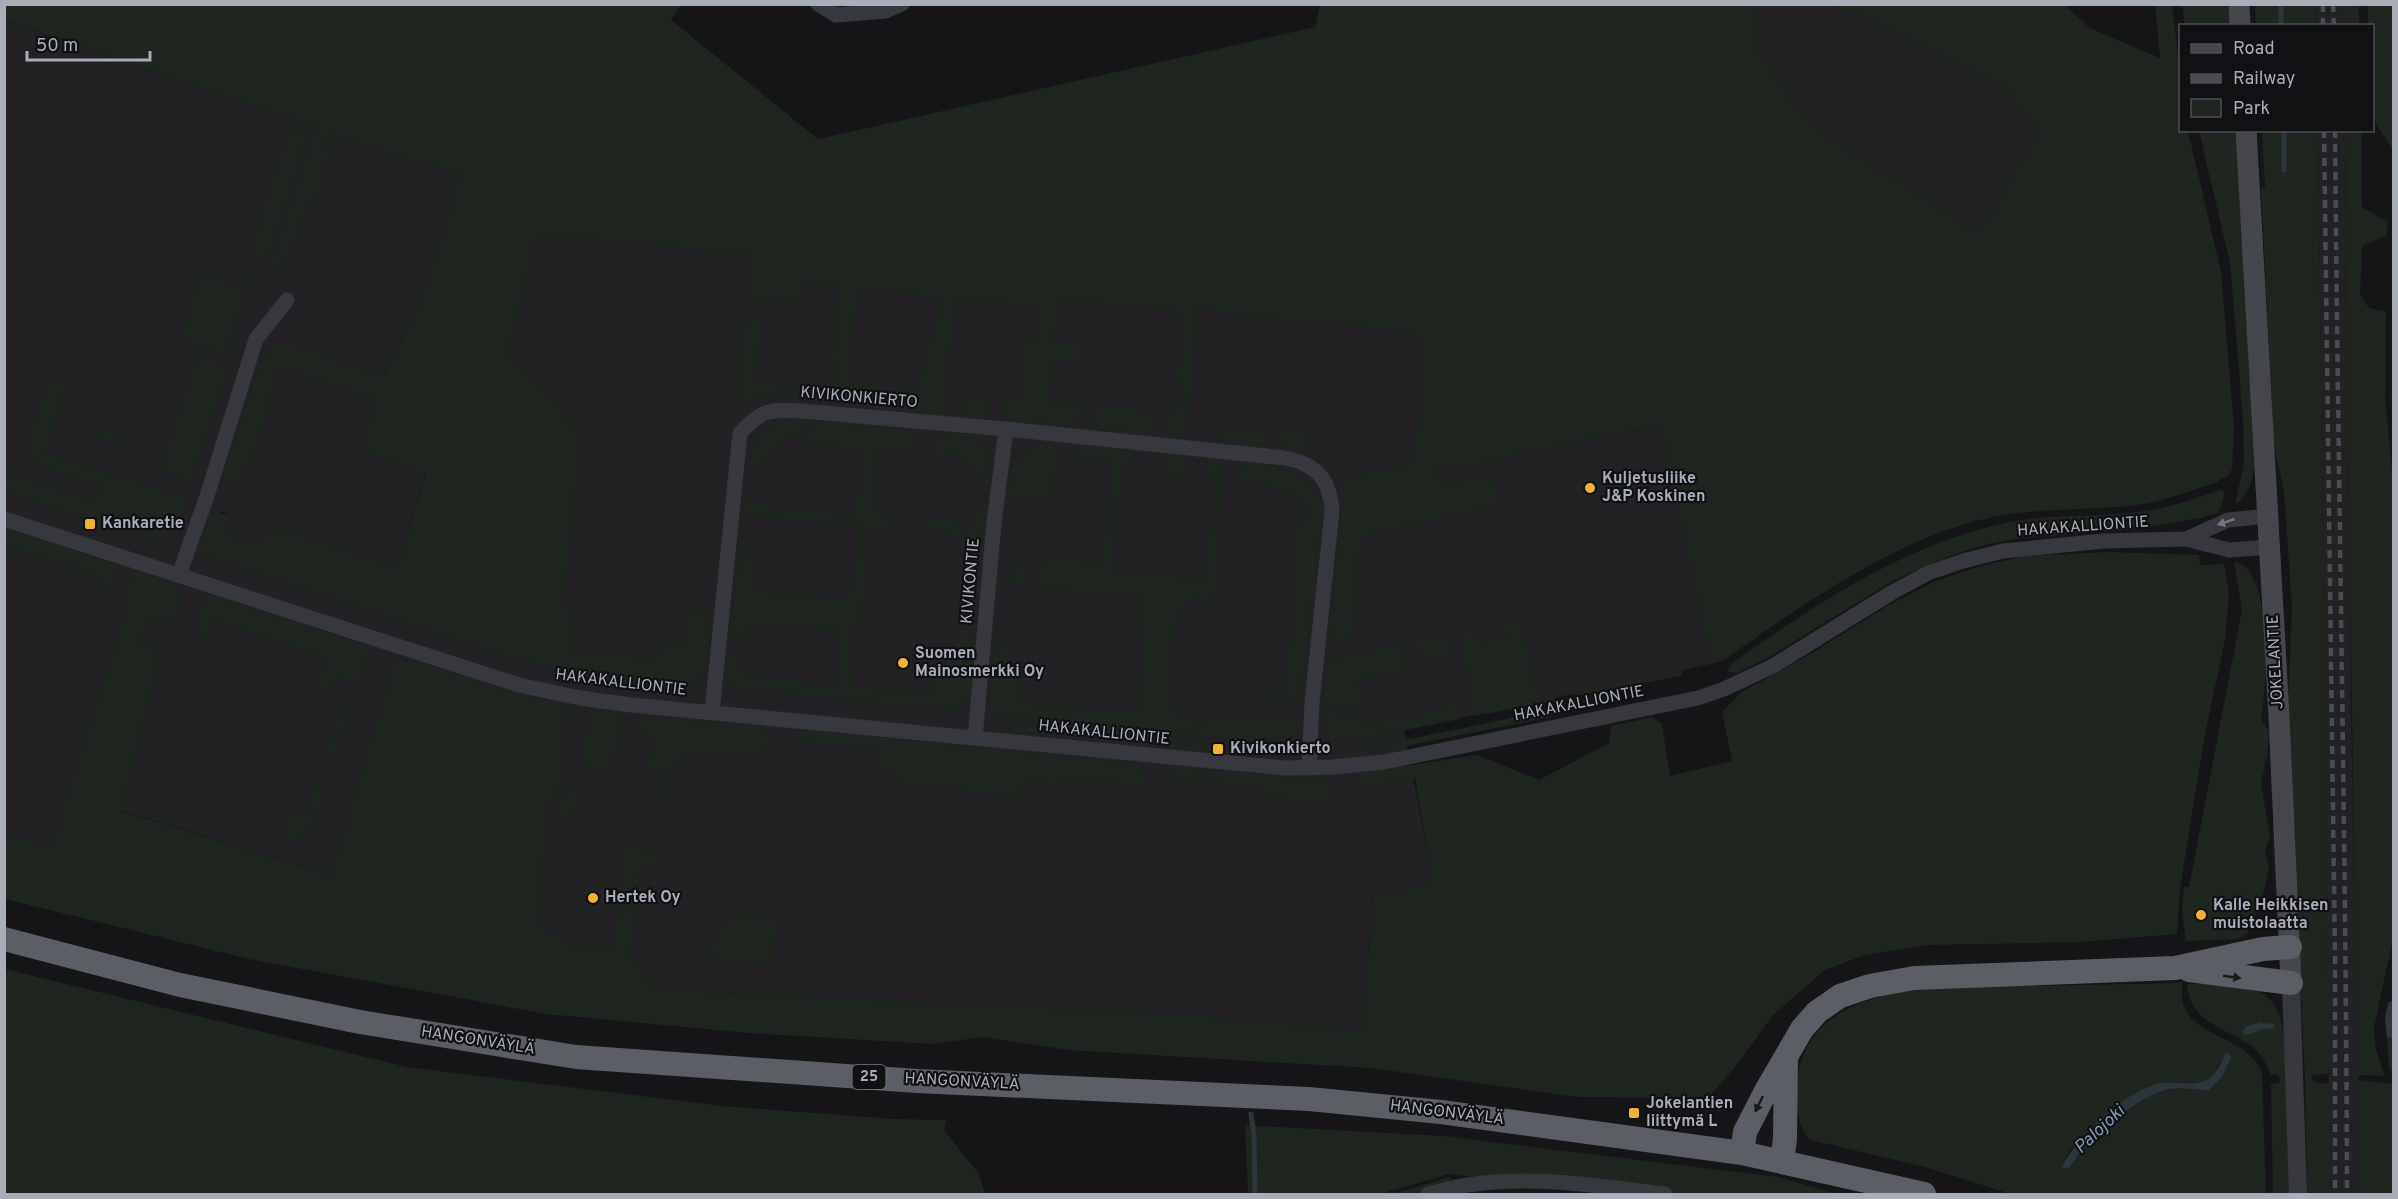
<svg xmlns="http://www.w3.org/2000/svg" width="2398" height="1199" font-family="Overpass,sans-serif">
  <style>
    .built { fill: #222225 }
    .green { fill: #1e261f; fill-rule: evenodd }
    .water { fill: #2c353c }
    .lines { fill: none; stroke-linecap: round; stroke-linejoin: round }
    .stream { stroke: #2c353c; stroke-width: 5 }
    .minor { stroke: #37383d; stroke-width: 15 }
    .tertiary { stroke: #37383d; stroke-width: 18 }
    .secondary { stroke: #45474d; stroke-width: 21 }
    .trunk { stroke: #5b5e65; stroke-width: 24 }
    .rail { stroke: #4a4c52; stroke-width: 4.5; stroke-dasharray: 8 6; stroke-linecap: butt }
    .oneway { fill: #757881 }
    .oneway2 { fill: #18191b }
    .poi-dot { fill: #f2b134; stroke: #111113; stroke-width: 2 }
    .labels { text-anchor: middle; dominant-baseline: central; stroke-width: 4.5; stroke-linejoin: round; paint-order: stroke }
    .shield { fill: #111113; stroke: #7b7e86; stroke-width: 1.5 }
    .shield-label { font-size: 15px; font-weight: bold; fill: #a8adb8 }
    .street-label { font-size: 16px; fill: #a8adb8; stroke: #111113 }
    .poi-label { font-size: 16px; font-weight: bold; fill: #a8adb8; stroke: #111113; text-anchor: start }
    .water-label { font-size: 18px; font-style: italic; fill: #7f9bb3; stroke: #111113 }
  </style>
  <rect width="100%" height="100%" fill="#161618"/>
  <path class="built" d="M 1756,5 L 1837,5 L 2002,87 L 2041,128 L 1979,233 L 1811,126 L 1757,51 Z
    M 2316,5 L 2344,5 L 2344,25 L 2317,25 Z
    M 4,20 L 316,128 L 460,175 L 414,316 L 376,393 L 360,451 L 426,472 L 397,568 L 277,528 L 256,543 L 225,533 L 230,513 L 220,512 L 201,541 L 406,617 L 581,432 L 508,355 L 535,234 L 1430,319 L 1489,462 L 1662,424 L 1711,664 L 1404,730 L 1434,885 L 1373,895 L 1362,1031 L 1195,1015 L 658,990 L 630,959 L 521,950 L 331,875 L 120,810 L 159,662 L 56,847 L 5,834 Z
    M 2318,131 L 2345,131 L 2351,717 L 2359,1063 L 2357,1194 L 2330,1194 Z"/>
  <path class="green" d="M 5,4 L 681,5 L 671,20 L 818,139 L 1315,27 L 1320,5 L 1756,5 L 1757,51 L 1811,126 L 1979,233 L 2041,128 L 2002,87 L 1837,5 L 2064,5 L 2090,28 L 2160,58 L 2155,5 L 2172,5 L 2180,71 L 2180,130 L 2188,131 L 2221,272 L 2234,427 L 2232,469 L 2228,476 L 2219,480 L 2218,482 C 2194,489 2168,500 2143,504 C 2089,512 2034,506 1980,520 C 1891,542 1799,607 1724,660 L 1711,664 L 1661,424 L 1489,462 L 1435,469 L 1441,481 L 1459,483 L 1492,474 L 1498,504 L 1360,538 L 1353,638 L 1334,640 L 1330,634 L 1344,482 C 1363,468 1392,475 1412,461 C 1419,428 1424,369 1421,336 L 1407,331 L 1248,316 L 1198,308 L 1195,331 L 1192,389 L 1186,433 C 1180,438 1176,437 1168,434 L 1166,430 L 1168,414 L 1177,411 C 1184,400 1184,389 1176,379 L 1182,312 L 1059,299 L 1054,342 L 1081,345 L 1079,363 L 1053,360 L 1048,401 L 1074,404 L 1075,397 L 1081,400 L 1084,415 L 1073,426 L 1002,418 L 1001,397 L 1021,398 L 1025,365 L 1023,362 L 1024,342 L 1034,342 L 1037,306 L 956,299 L 947,378 L 947,405 L 942,411 C 925,411 887,413 898,387 L 920,388 L 924,340 L 934,341 L 939,297 L 858,289 L 848,378 L 880,385 L 882,390 L 880,401 L 872,405 L 824,400 L 825,390 L 833,391 L 837,363 L 832,361 L 838,285 L 802,281 L 800,300 L 766,297 L 749,308 L 745,301 L 751,255 L 536,234 L 508,355 L 581,432 L 563,610 L 570,610 L 569,626 L 575,627 L 572,651 L 658,659 L 660,642 L 686,645 L 686,610 L 701,612 L 710,618 L 705,671 L 698,685 C 634,680 576,674 514,658 L 209,558 L 199,548 L 211,515 L 231,513 L 225,533 L 256,543 L 277,528 L 397,568 L 426,473 L 360,451 L 376,393 L 364,395 L 279,367 L 267,405 L 269,406 C 260,433 253,482 220,489 L 259,368 L 273,345 L 297,345 L 384,377 L 414,316 L 460,175 L 329,134 L 324,150 L 330,152 L 319,191 L 312,195 L 283,271 L 271,265 L 316,128 L 5,20 Z
    M 2182,5 L 2230,5 L 2232,25 L 2185,25 Z
    M 2255,5 L 2316,5 L 2316,25 L 2256,25 Z
    M 2344,5 L 2359,5 L 2359,25 L 2344,25 Z
    M 2368,5 L 2393,5 L 2393,152 C 2388,138 2377,130 2373,116 L 2372,26 L 2368,25 Z
    M 252,120 L 266,120 L 289,130 L 308,129 L 287,202 L 265,263 L 251,258 L 249,253 L 287,134 Z
    M 2199,131 L 2236,131 L 2255,459 C 2254,476 2250,495 2235,504 L 2244,463 L 2243,421 L 2230,263 Z
    M 2262,131 L 2318,131 L 2329,1063 L 2328,1074 L 2311,1075 L 2314,1082 L 2329,1084 L 2330,1194 L 2307,1194 L 2305,1081 L 2288,699 L 2292,609 L 2284,490 L 2274,445 L 2261,188 L 2265,187 Z
    M 2345,131 L 2361,131 L 2362,207 L 2388,222 L 2386,236 L 2362,246 L 2360,295 L 2369,308 L 2386,311 L 2385,398 L 2392,471 L 2394,934 L 2374,1027 L 2375,1045 L 2384,1076 L 2358,1075 L 2349,528 Z
    M 199,272 L 239,286 L 243,274 L 250,275 L 227,354 L 182,339 Z
    M 752,320 L 761,321 L 756,382 L 793,386 L 797,388 L 796,397 L 770,396 L 746,401 L 738,392 L 741,338 L 746,323 Z
    M 186,352 L 229,366 L 192,481 L 152,467 L 149,462 L 150,459 L 163,462 L 195,362 L 183,358 Z
    M 49,377 L 62,381 L 65,390 L 45,453 L 186,498 C 187,518 171,544 149,539 L 5,492 L 5,473 L 96,502 L 101,490 L 97,484 C 70,475 24,471 31,434 C 33,423 38,413 40,402 C 42,396 40,391 43,384 L 46,385 Z
    M 965,394 L 989,397 L 986,416 L 964,415 L 960,411 L 962,396 Z
    M 1102,406 L 1148,410 L 1153,413 L 1155,428 L 1149,433 L 1097,428 C 1089,423 1093,415 1097,408 Z
    M 804,420 L 800,438 L 782,438 L 775,444 L 773,456 L 765,456 L 760,468 L 751,468 L 748,465 C 754,431 770,420 804,420 Z
    M 810,421 L 916,431 L 919,451 L 876,447 L 871,501 L 884,512 L 888,521 L 917,524 L 926,521 L 958,519 L 957,523 L 960,529 L 971,531 L 974,510 L 980,507 L 985,508 L 982,538 L 978,540 L 944,533 L 873,528 L 869,530 L 865,565 L 870,570 L 867,601 L 862,602 L 860,627 L 850,627 L 847,670 L 854,671 L 853,687 L 930,694 L 931,680 L 949,681 L 952,656 L 958,638 L 952,636 L 952,627 L 968,631 C 977,655 974,690 960,711 L 730,688 L 726,670 L 727,656 L 736,655 L 739,658 L 745,675 L 837,685 L 840,631 L 749,625 L 749,634 L 729,644 L 740,542 L 746,542 L 748,545 L 746,560 L 754,561 L 751,592 L 848,599 L 849,588 L 853,585 L 857,557 L 858,524 L 742,516 L 744,504 L 769,504 L 769,507 L 854,515 L 856,493 L 864,493 L 865,478 L 858,477 L 860,449 L 808,444 Z
    M 88,424 L 135,439 L 132,448 L 85,433 Z
    M 1221,427 L 1262,428 L 1266,431 L 1263,443 C 1248,445 1229,442 1215,436 L 1214,433 Z
    M 1288,429 C 1302,431 1310,437 1312,452 L 1277,444 L 1276,430 Z
    M 940,433 L 966,434 L 985,449 L 990,458 L 988,478 L 974,477 L 962,456 L 952,453 L 937,456 L 933,453 Z
    M 1044,444 L 1053,446 L 1057,451 C 1055,471 1057,498 1034,505 L 1033,498 L 1008,496 C 1010,471 1016,447 1044,444 Z
    M 1080,446 L 1132,451 L 1134,455 L 1125,466 L 1121,478 L 1111,570 L 1204,580 L 1215,479 L 1208,478 L 1208,459 L 1220,460 L 1223,480 L 1216,588 L 1208,601 L 1189,598 L 1177,613 L 1168,690 L 1173,713 L 1198,724 L 1219,719 L 1293,718 L 1300,723 L 1296,736 L 1265,740 L 1245,740 L 995,714 C 985,701 989,656 997,642 L 1001,640 L 1010,645 L 1008,669 L 1021,670 L 1018,695 L 1026,704 L 1137,713 L 1145,633 L 1138,632 L 1141,597 L 1036,588 L 1039,565 L 1050,557 L 1102,564 L 1113,460 L 1074,457 L 1077,448 Z
    M 1164,454 L 1188,457 L 1188,477 L 1162,475 L 1162,456 Z
    M 1247,462 C 1279,467 1304,469 1321,501 L 1321,518 L 1301,695 L 1300,699 C 1283,704 1265,695 1250,689 L 1284,691 L 1294,592 L 1291,591 L 1297,526 L 1311,514 C 1301,488 1265,484 1241,481 L 1237,476 L 1241,467 Z
    M 2220,490 L 2225,492 L 2221,508 L 2217,513 L 2201,518 L 2129,530 L 2019,538 L 1984,545 L 1952,555 L 1894,580 L 1769,657 L 1738,673 L 1727,671 L 1732,663 C 1814,606 1902,546 2001,524 C 2048,513 2098,518 2146,511 C 2172,507 2196,498 2220,490 Z
    M 5,528 L 117,565 L 112,580 L 106,588 L 99,588 L 102,576 L 5,544 Z
    M 2107,552 L 2199,555 L 2200,565 L 2224,564 L 2229,593 L 2225,640 L 2204,739 L 2180,889 L 2177,934 L 2080,942 L 1927,945 L 1865,955 L 1825,970 L 1772,1016 L 1737,1065 L 1708,1098 L 1578,1097 L 1370,1068 L 1069,1050 L 983,1037 L 932,1044 L 749,1033 L 546,1014 L 249,959 L 5,899 L 4,834 L 52,845 L 129,602 L 124,598 L 129,579 L 135,571 L 176,584 L 183,595 L 177,620 L 156,615 L 140,632 L 141,642 L 159,654 L 159,662 L 121,811 L 331,875 L 395,660 L 423,665 L 517,695 L 565,706 L 568,709 L 561,755 L 563,780 L 547,804 L 538,926 C 545,934 555,936 566,937 L 566,945 L 615,949 L 623,848 L 620,848 L 621,842 L 641,844 L 645,850 L 651,853 L 655,850 L 660,816 L 658,770 L 648,768 L 652,735 L 636,732 L 638,717 L 759,727 L 768,732 C 781,763 709,753 693,754 L 685,757 L 669,772 L 651,932 L 652,874 L 647,864 L 640,864 L 630,958 L 658,990 L 1195,1015 L 1362,1031 L 1373,895 L 1433,884 L 1415,778 L 1350,789 L 1351,782 L 1361,773 L 1477,755 L 1539,780 L 1609,743 L 1611,726 L 1652,717 L 1662,724 L 1670,776 L 1732,761 L 1722,712 L 1742,692 L 1812,653 L 1889,605 L 1936,581 L 1981,566 L 2025,556 Z
    M 1015,561 L 1029,562 L 1028,585 L 1000,581 L 1001,573 L 1008,574 Z
    M 2234,562 C 2274,566 2267,691 2261,719 L 2269,732 L 2267,756 L 2261,784 L 2270,835 L 2265,851 L 2269,868 L 2261,904 L 2247,934 L 2237,939 L 2186,941 L 2182,914 L 2184,887 L 2189,887 L 2242,610 Z
    M 964,564 L 979,568 L 976,608 L 965,615 L 959,612 L 952,604 L 959,604 Z
    M 208,595 L 369,647 L 357,683 L 335,678 L 329,693 L 317,689 L 326,656 L 214,620 L 204,647 C 198,635 193,604 208,595 Z
    M 1522,619 L 1537,699 L 1554,696 L 1555,701 L 1474,716 L 1460,632 L 1475,628 L 1478,643 L 1506,638 L 1503,622 Z
    M 1446,636 L 1453,661 L 1442,664 L 1417,650 L 1414,641 Z
    M 1397,645 L 1402,648 L 1406,670 L 1357,680 L 1363,709 L 1354,710 L 1323,702 L 1328,662 L 1331,659 Z
    M 1680,670 L 1682,675 L 1680,676 L 1576,696 L 1575,692 Z
    M 344,698 L 353,701 L 333,761 L 324,757 Z
    M 1458,702 L 1460,719 L 1360,739 L 1328,737 L 1323,724 L 1322,708 L 1340,713 L 1364,716 L 1366,725 L 1449,708 L 1449,704 Z
    M 1555,709 L 1551,717 L 1370,753 L 1353,755 L 1345,750 L 1395,742 Z
    M 589,710 L 621,713 C 620,733 619,765 600,775 C 574,776 587,727 589,710 Z
    M 1007,723 L 1213,745 L 1213,751 L 1015,732 L 1002,724 Z
    M 804,730 L 1141,765 L 1145,781 L 1141,786 L 1066,778 L 1056,784 L 1024,780 L 1022,797 L 896,783 L 897,770 L 876,768 L 877,748 L 792,741 L 794,736 Z
    M 1291,744 L 1269,756 L 1231,753 L 1234,745 L 1258,748 Z
    M 1177,767 L 1281,777 L 1321,778 L 1327,783 L 1331,799 L 1330,803 L 1323,803 L 1261,796 L 1262,787 L 1167,778 L 1172,768 Z
    M 711,778 L 749,781 L 789,790 L 713,782 Z
    M 316,781 L 326,785 L 308,837 L 293,841 L 282,838 L 290,810 L 304,814 Z
    M 573,788 L 578,794 L 578,809 L 574,809 L 573,819 L 557,818 L 561,798 Z
    M 743,915 L 777,919 L 772,965 C 753,964 720,967 708,950 L 729,919 Z
    M 5,969 L 407,1067 L 722,1106 L 894,1119 L 946,1120 L 944,1130 L 979,1174 L 985,1194 L 5,1194 Z
    M 2182,983 C 2182,993 2181,1002 2186,1011 C 2201,1038 2247,1038 2262,1072 L 2266,1194 L 2011,1194 L 1925,1167 L 1810,1140 C 1795,1124 1795,1097 1798,1075 C 1802,1051 1815,1029 1836,1016 C 1886,982 1973,987 2032,986 C 2082,985 2132,984 2182,983 ZM 2226,1052 L 2221,1078 L 2208,1091 C 2195,1089 2179,1087 2166,1090 C 2135,1099 2084,1141 2069,1169 L 2061,1167 L 2070,1151 L 2110,1109 L 2173,1082 L 2203,1083 L 2213,1075 Z
    M 2187,984 L 2224,984 L 2253,989 L 2265,995 L 2273,1003 L 2279,1014 L 2286,1044 L 2290,1194 L 2273,1194 L 2271,1084 L 2279,1083 L 2280,1079 L 2278,1075 L 2271,1075 C 2267,1067 2264,1058 2257,1051 C 2231,1027 2190,1027 2187,984 Z
    M 2393,1037 L 2394,1037 L 2393,1073 L 2389,1068 L 2387,1038 Z
    M 2358,1080 L 2393,1084 L 2393,1194 L 2357,1194 Z
    M 1245,1125 L 1443,1136 L 1778,1177 L 1837,1194 L 1615,1194 L 1449,1174 L 1380,1194 L 1248,1194 Z
    M 1450,1177 L 1454,1194 L 1393,1194 Z"/>
  <path class="water" d="M 2393,1000 L 2393,1037 L 2387,1038 L 2385,1019 L 2388,1003 Z
    M 2261,1022 L 2263,1029 L 2247,1035 L 2244,1027 Z
    M 2226,1052 L 2232,1056 L 2221,1078 L 2208,1091 C 2196,1089 2183,1088 2171,1089 C 2140,1093 2083,1143 2069,1169 L 2061,1167 C 2083,1132 2115,1099 2154,1085 C 2172,1078 2198,1090 2212,1076 C 2218,1070 2222,1060 2226,1052 Z"/>
  <g class="lines">
    <path class="stream" d="M 2281,4 L 2281,26
      M 2284,130 L 2284,170
      M 2245,1032 L 2256,1026 L 2272,1026
      M 1251,1114 L 1254,1135 L 1255,1194"/>
    <path class="minor" d="M 818,4 L 836,15 L 886,11 L 902,4
      M 4,519 L 519,685 L 580,698 L 631,705 L 1285,768 L 1333,767 L 1384,762 L 1698,698 L 1724,689 L 1773,666 L 1891,593 L 1928,573 L 1963,561 L 2003,551 L 2104,541 L 2186,539 L 2229,550 L 2270,547
      M 2186,539 L 2228,520 L 2268,516
      M 179,575 L 207,496 L 256,339 L 287,300
      M 712,712 L 740,433 C 763,408 770,410 802,411 L 1006,429 L 1285,458 C 1317,464 1330,480 1332,511 L 1312,702 L 1309,768
      M 975,738 L 994,523 L 1006,429
      M 1428,1194 C 1441,1191 1454,1187 1468,1185 C 1533,1175 1600,1186 1665,1194"/>
    <path class="tertiary" d="M 2291,983 L 2298,1194"/>
    <path class="secondary" d="M 2239,4 L 2240,26
      M 2246,130 L 2279,717 L 2291,983"/>
    <path class="trunk" d="M 4,939 L 180,985 L 360,1022 L 576,1057 L 917,1081 L 1309,1099 L 1441,1112 L 1742,1153 L 1924,1194
      M 2189,970 L 2291,983
      M 1742,1153 L 1745,1132 L 1766,1091 L 1802,1029 L 1817,1012 L 1840,996 L 1870,986 L 1914,978 L 2175,968 L 2263,949 L 2290,947
      M 1782,1162 L 1785,1139 L 1786,1059"/>
    <path class="rail" d="M 2323,4 L 2323,26
      M 2333,4 L 2334,26
      M 2324,130 L 2335,958 L 2335,1194
      M 2335,130 C 2338,485 2346,840 2347,1194"/>
  </g>
  <defs><path id="oneway-solid" d="M-6-.8H1V-3.2L6.5 0L1 3.2V.8H-6Z" transform="scale(1.5)"/></defs>
  <use class="oneway" href="#oneway-solid" transform="translate(2226 522) rotate(162)"/>
  <g class="oneway2">
    <use href="#oneway-solid" transform="translate(2232 977) rotate(8)"/>
    <use href="#oneway-solid" transform="translate(1759 1104) rotate(116)"/>
  </g>
  <g class="poi-dot">
    <circle cx="1590" cy="488" r="6"/>
    <rect x="84" y="518" width="12" height="12" rx="3"/>
    <circle cx="903" cy="663" r="6"/>
    <rect x="1212" y="743" width="12" height="12" rx="3"/>
    <circle cx="593" cy="898" r="6"/>
    <circle cx="2201" cy="915" r="6"/>
    <rect x="1628" y="1107" width="12" height="12" rx="3"/>
  </g>
  <g class="labels">
    <rect class="shield" x="852.5" y="1065" width="33" height="24" rx="4.5"/>
    <g class="shield-label">
      <text x="869" y="1077">25</text>
    </g>
    <g class="street-label">
      <text transform="translate(859 398) rotate(5)">KIVIKONKIERTO</text>
      <text transform="translate(2083 527) rotate(-4)">HAKAKALLIONTIE</text>
      <text transform="translate(971 581) rotate(-85)">KIVIKONTIE</text>
      <text transform="translate(2276 662) rotate(-93)">JOKELANTIE</text>
      <text transform="translate(621 683) rotate(7)">HAKAKALLIONTIE</text>
      <text transform="translate(1579 704) rotate(-11)">HAKAKALLIONTIE</text>
      <text transform="translate(1104 733) rotate(6)">HAKAKALLIONTIE</text>
      <text transform="translate(478 1041) rotate(9)">HANGONVÄYLÄ</text>
      <text transform="translate(962 1082) rotate(3)">HANGONVÄYLÄ</text>
      <text transform="translate(1447 1113) rotate(7)">HANGONVÄYLÄ</text>
    </g>
    <g class="poi-label">
      <text x="1602" y="479">Kuljetusliike<tspan x="1602" dy="18">J&amp;P Koskinen</tspan></text>
      <text x="102" y="524">Kankaretie</text>
      <text x="915" y="654">Suomen<tspan x="915" dy="18">Mainosmerkki Oy</tspan></text>
      <text x="1230" y="749">Kivikonkierto</text>
      <text x="605" y="898">Hertek Oy</text>
      <text x="2213" y="906">Kalle Heikkisen<tspan x="2213" dy="18">muistolaatta</tspan></text>
      <text x="1646" y="1104">Jokelantien<tspan x="1646" dy="18">liittymä L</tspan></text>
    </g>
    <g class="water-label">
      <text transform="translate(2100 1130) rotate(-43)">Palojoki</text>
    </g>
  </g>
  <rect width="2398" height="1199" fill="none" stroke="#a8adb8" stroke-width="12"/>
  <rect x="2179" y="24" width="195" height="108" fill="#111113" stroke="#4d4f55" stroke-width="1.5"/>
  <rect x="2191" y="44" width="30" height="9" fill="#45474d" stroke="#4d4f55" stroke-width="1.5"/>
  <text x="2233" y="54" font-size="18" fill="#a8adb8">Road</text>
  <rect x="2191" y="74" width="30" height="9" fill="#4a4c52" stroke="#4d4f55" stroke-width="1.5"/>
  <text x="2233" y="84" font-size="18" fill="#a8adb8">Railway</text>
  <rect x="2191" y="99" width="30" height="18" fill="#1e261f" stroke="#4d4f55" stroke-width="1.5"/>
  <text x="2233" y="114" font-size="18" fill="#a8adb8">Park</text>
  <path d="M27 51v9h123v-9" fill="none" stroke="#a8adb8" stroke-width="3"/>
  <text x="36" y="51" font-size="18" fill="#a8adb8" stroke="#111113" stroke-width="4.5" paint-order="stroke">50 m</text>
</svg>
